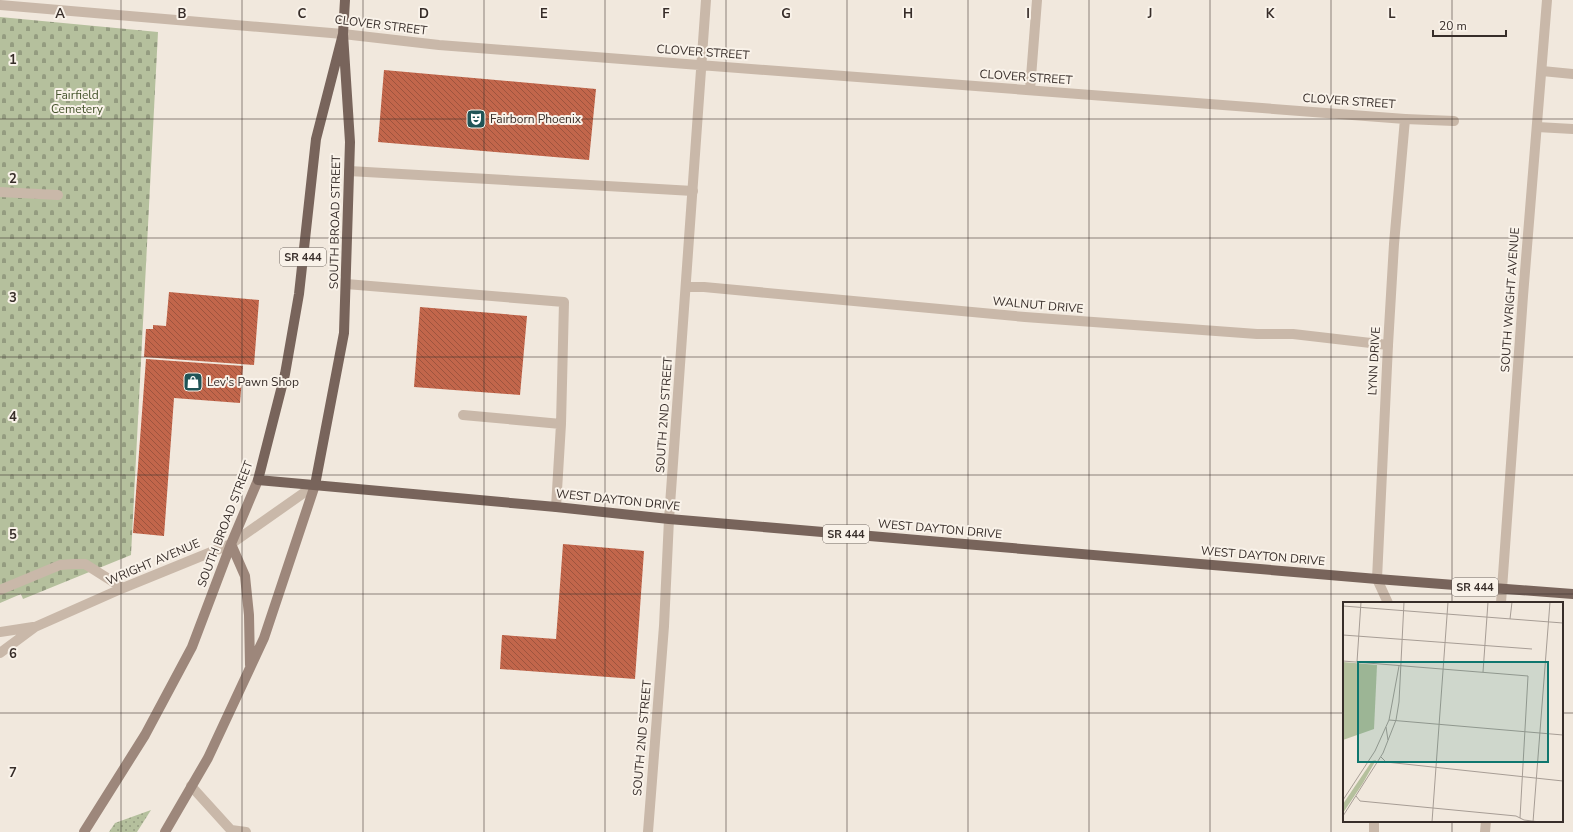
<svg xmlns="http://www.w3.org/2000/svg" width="1573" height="832" font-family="'Nunito Sans',sans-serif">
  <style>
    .grass { fill: url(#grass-dots) }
    .cemetery { fill: url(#cemetery-stones) }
    .building { fill: url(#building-back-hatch) }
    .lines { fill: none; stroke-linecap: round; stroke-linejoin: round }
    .lane { stroke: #c9b8a9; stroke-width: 10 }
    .street { stroke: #c9b8a9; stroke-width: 10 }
    .secondary { stroke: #9d877b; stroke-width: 10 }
    .primary { stroke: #78645b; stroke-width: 10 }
    .grid { fill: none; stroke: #372d29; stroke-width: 1; stroke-opacity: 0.55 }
    .labels { text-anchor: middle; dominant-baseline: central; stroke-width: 4; stroke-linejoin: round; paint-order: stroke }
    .shield { fill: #f9f2e9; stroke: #716863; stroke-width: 1 }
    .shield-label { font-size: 11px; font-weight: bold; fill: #372d29 }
    .street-label { font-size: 12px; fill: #372d29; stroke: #f9f2e9 }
    .park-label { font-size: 12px; fill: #46542d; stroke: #f9f2e9 }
    .poi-label { font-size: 12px; fill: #372d29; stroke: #f9f2e9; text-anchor: start }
    .inset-road { fill: none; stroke: #a79d95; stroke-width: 1 }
    .view { fill: #0f766e; fill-opacity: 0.15; stroke: #0f766e; stroke-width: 2 }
    .inset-edge { fill: none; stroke: #372d29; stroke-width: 2 }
    .grid-label { font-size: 13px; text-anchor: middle; font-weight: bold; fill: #372d29; stroke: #f9f2e9; stroke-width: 4; stroke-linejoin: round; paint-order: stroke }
  </style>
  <defs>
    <pattern id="grass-dots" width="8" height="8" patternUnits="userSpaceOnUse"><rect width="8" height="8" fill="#b5c09d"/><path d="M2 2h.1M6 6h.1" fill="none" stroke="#949c80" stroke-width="1.8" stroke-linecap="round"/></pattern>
    <pattern id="cemetery-stones" width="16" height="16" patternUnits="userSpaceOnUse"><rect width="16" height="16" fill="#b5c09d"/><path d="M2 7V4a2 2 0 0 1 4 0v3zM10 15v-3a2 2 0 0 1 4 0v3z" fill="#949c80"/></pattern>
    <pattern id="building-back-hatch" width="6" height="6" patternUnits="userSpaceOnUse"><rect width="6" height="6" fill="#c2664b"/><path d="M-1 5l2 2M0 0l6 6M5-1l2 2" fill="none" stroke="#9e543e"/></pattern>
  </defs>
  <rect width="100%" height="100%" fill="#f1e8dd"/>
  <path class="grass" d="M 151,810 L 137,832 L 109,832 L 115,823 Z"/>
  <path class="cemetery" d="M 0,17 L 158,32 L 131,555 L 23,599 L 21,594 L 0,603 Z"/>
  <path class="building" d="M 384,70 L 596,89 L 589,160 L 378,142 Z
    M 169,292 L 259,300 L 254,365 L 144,357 L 146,329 L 153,329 L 153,325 L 166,326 Z
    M 420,307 L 527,316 L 520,395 L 414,387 Z
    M 146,359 L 243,366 L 240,403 L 174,398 L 164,536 L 133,533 Z
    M 563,544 L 644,551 L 635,679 L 500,669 L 502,635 L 556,639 Z"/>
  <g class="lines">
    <path class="lane" d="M 1542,71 L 1573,74
      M 1405,119 L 1454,121
      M 1537,127 L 1573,129
      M 349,171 L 693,191
      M 0,192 L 58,195
      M 346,284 L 564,302 L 561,424 L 463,415
      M 686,287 L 704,287 L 1025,317 L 1257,334 L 1293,334 L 1388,345
      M 556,507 L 561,424
      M 0,590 L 60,565 L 74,564 L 85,564 L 123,588
      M 0,632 L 33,627
      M 0,653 L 35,627 L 123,588 L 231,544 L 315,485"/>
    <path class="street" d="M 0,5 L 343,34 L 439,45 L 1405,119 L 1394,244 L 1388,345 L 1377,579 L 1388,603
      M 1030,90 L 1037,0
      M 1501,603 L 1523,296 L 1547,0
      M 191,786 L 231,830 L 246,832
      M 648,832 L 664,626 L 669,519 L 706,0
      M 1374,832 L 1374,821
      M 1485,832 L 1486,821"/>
    <path class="secondary" d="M 231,544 L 245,576 L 249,615 L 250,665
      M 84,832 L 145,735 L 192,647 L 231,544 L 258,480
      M 165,832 L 208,758 L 264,638 L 315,485"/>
    <path class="primary" d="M 343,34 L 316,139 L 299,294 L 285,374 L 258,480 L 556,507 L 669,519 L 1377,579 L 1573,594
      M 315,485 L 344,333 L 350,142 L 343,34 L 345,0"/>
  </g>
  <path class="grid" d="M 121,0 L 121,832M 242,0 L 242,832M 363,0 L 363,832M 484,0 L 484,832M 605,0 L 605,832M 726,0 L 726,832M 847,0 L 847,832M 968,0 L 968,832M 1089,0 L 1089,832M 1210,0 L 1210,832M 1331,0 L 1331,832M 1452,0 L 1452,603M 0,119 L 1573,119M 0,238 L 1573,238M 0,357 L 1573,357M 0,475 L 1573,475M 0,594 L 1573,594M 0,713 L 1344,713M 1562,713 L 1573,713M 1452,821 L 1452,832"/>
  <defs>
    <g id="theatre-square" transform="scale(1)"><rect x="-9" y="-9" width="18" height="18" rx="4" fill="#205457" stroke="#f9f2e9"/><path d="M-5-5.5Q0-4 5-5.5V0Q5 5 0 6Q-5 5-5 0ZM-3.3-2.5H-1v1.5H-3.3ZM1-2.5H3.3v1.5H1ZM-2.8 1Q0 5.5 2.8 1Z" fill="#fff"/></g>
    <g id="shop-square" transform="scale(1)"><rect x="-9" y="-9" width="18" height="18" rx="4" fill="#205457" stroke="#f9f2e9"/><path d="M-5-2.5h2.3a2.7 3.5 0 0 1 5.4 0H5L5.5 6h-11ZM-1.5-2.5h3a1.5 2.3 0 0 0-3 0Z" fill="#fff"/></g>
  </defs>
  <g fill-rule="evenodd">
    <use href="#theatre-square" x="476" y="119"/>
    <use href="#shop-square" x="193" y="382"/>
  </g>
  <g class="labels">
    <g class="shield">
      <rect x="280" y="248" width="46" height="18" rx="3"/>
      <rect x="823" y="525" width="46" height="18" rx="3"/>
      <rect x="1452" y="578" width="46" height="18" rx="3"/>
    </g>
    <g class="shield-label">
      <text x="303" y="257">SR 444</text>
      <text x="846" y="534">SR 444</text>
      <text x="1475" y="587">SR 444</text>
    </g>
    <g class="street-label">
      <text transform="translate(381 25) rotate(7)">CLOVER STREET</text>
      <text transform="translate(703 52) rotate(4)">CLOVER STREET</text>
      <text transform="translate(1026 77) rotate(4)">CLOVER STREET</text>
      <text transform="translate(1349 101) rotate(4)">CLOVER STREET</text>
      <text transform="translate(335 222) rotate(-89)">SOUTH BROAD STREET</text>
      <text transform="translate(1510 300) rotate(-86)">SOUTH WRIGHT AVENUE</text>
      <text transform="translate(1038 305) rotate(5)">WALNUT DRIVE</text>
      <text transform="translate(1374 361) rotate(-87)">LYNN DRIVE</text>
      <text transform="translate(664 415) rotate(-86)">SOUTH 2ND STREET</text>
      <text transform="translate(618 500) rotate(6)">WEST DAYTON DRIVE</text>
      <text transform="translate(225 524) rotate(-69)">SOUTH BROAD STREET</text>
      <text transform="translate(940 529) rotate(5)">WEST DAYTON DRIVE</text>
      <text transform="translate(1263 556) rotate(5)">WEST DAYTON DRIVE</text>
      <text transform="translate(153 562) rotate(-23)">WRIGHT AVENUE</text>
      <text transform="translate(642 738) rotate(-85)">SOUTH 2ND STREET</text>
    </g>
    <g class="park-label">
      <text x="77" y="95">Fairfield<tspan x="77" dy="14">Cemetery</tspan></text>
    </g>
    <g class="poi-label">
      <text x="490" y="119">Fairborn Phoenix</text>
      <text x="207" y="382">Lev's Pawn Shop</text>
    </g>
  </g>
  <g transform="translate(1343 602)">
    <rect width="220" height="220" fill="#f1e8dd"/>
    <path d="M 33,158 L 20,181 L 0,211 L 0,202 L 29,159 Z" fill="#b5c09d"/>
    <path d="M 0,60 L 34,63 L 31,127 L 0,138 Z" fill="#b5c09d"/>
    <path class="inset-road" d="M 0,4 L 220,21M 167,17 L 169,0M 0,33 L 189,47M 0,59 L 185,74 L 177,216M 14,60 L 18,0M 56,64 L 46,118 L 220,133M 140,70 L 145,0M 53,118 L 56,100 L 61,0M 43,125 L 45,138M 38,155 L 43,160 L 220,179M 13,194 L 17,199 L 173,214 L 181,218 L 197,220M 0,198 L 32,149 L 46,118M 0,214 L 40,151 L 53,118M 89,220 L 105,0M 190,220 L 207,0"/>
    <path class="view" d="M 15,60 L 205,60 L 205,160 L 15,160 Z"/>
    <rect width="220" height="220" class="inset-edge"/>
  </g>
  <g class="grid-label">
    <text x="60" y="18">A</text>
    <text x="182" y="18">B</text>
    <text x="302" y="18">C</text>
    <text x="424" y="18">D</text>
    <text x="544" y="18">E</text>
    <text x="666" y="18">F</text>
    <text x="786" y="18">G</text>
    <text x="908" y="18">H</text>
    <text x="1028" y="18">I</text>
    <text x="1150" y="18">J</text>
    <text x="1270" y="18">K</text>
    <text x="1392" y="18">L</text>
    <text x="13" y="64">1</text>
    <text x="13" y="183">2</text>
    <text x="13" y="302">3</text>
    <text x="13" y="421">4</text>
    <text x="13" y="539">5</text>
    <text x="13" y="658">6</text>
    <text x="13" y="777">7</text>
  </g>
  <path d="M1433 30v6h73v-6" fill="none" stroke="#372d29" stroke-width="2"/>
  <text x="1439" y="30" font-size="12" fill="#372d29" stroke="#f9f2e9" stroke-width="3" paint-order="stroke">20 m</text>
</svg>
